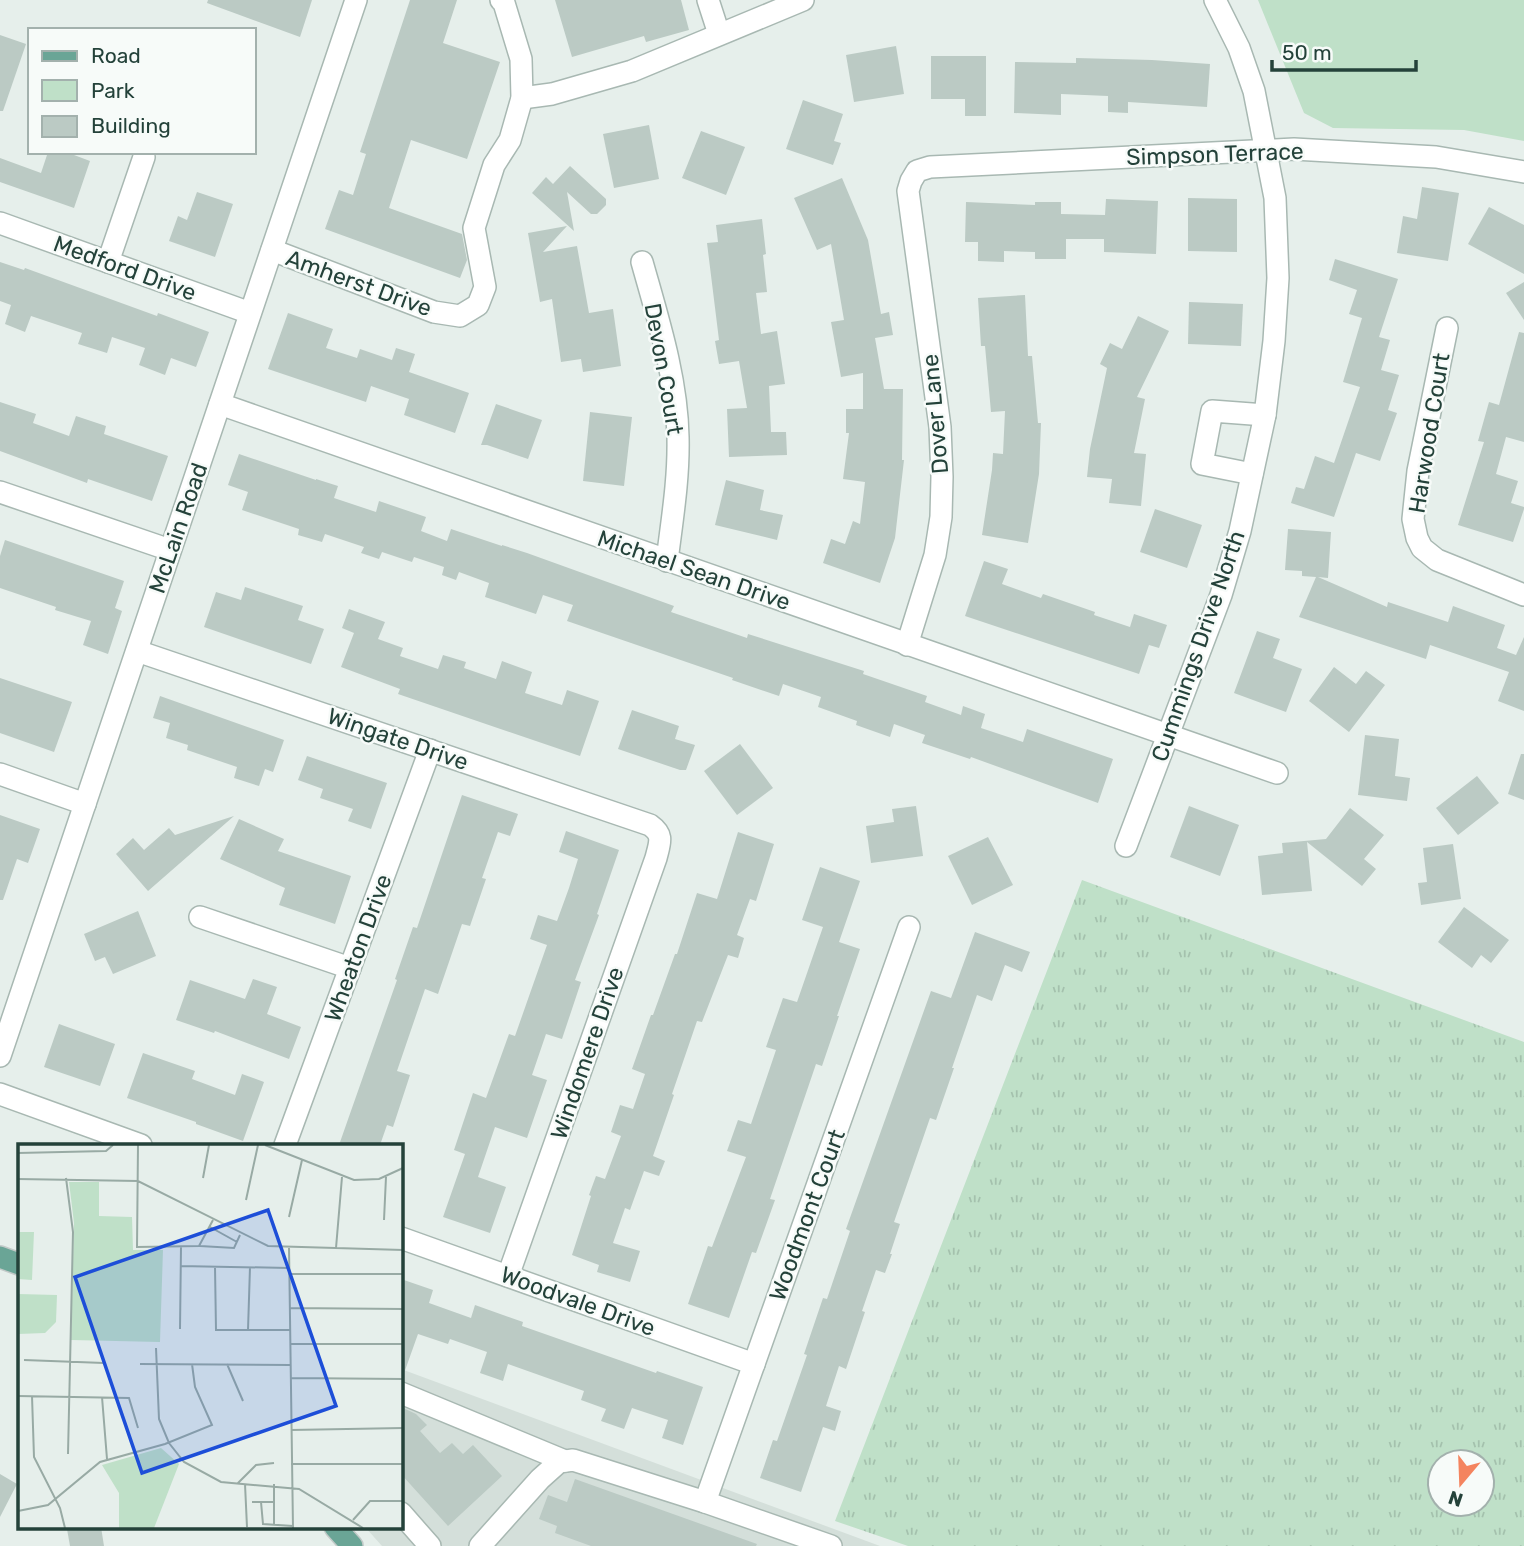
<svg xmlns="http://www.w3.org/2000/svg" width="1524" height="1546" viewBox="0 0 1524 1546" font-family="Rubik,sans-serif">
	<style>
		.built { fill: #d4dfda }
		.grass { fill: url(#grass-tufts); fill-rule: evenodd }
		.park { fill: #bfe0c8 }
		.building { fill: #bbcac4 }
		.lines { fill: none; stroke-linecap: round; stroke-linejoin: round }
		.minor-casing { stroke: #a8b8b2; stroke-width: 24 }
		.major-casing { stroke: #c2cac8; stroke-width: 24 }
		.minor { stroke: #fff; stroke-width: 21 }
		.major { stroke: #6aa596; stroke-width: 21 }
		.labels { text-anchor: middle; stroke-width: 5; stroke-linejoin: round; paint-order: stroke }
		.street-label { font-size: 23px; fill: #24423a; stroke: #f7fbf9 }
		.inset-road { fill: none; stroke: #98aaa4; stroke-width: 2 }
		.view { fill: #1d4ed8; fill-opacity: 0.15; stroke: #1d4ed8; stroke-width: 3.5 }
		.inset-edge { fill: none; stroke: #24423a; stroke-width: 3.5 }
	</style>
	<defs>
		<pattern id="grass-tufts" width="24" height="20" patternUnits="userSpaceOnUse" patternTransform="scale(1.75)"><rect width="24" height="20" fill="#bfe0c8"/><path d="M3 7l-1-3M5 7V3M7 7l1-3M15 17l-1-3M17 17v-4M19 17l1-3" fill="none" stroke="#a4c1ad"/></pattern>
	</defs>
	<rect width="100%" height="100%" fill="#e6efeb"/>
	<!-- built -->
	<polygon class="built" points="401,1369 880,1546 382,1546 365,1527 401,1527"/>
	<!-- grass -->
	<path class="grass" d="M1082 880 1524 1042V1546H908L835 1521ZM1440 1462H1482V1504H1440Z"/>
	<!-- park -->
	<polygon class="park" points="1258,0 1524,0 1524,141 1464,130 1333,128 1304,113"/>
	<!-- building -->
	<g class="building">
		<polygon points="208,0 312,0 300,37 207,3"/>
		<polygon points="410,0 457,0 443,43 500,62 467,159 411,140 389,208 462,234 467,260 460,278 325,229 339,190 353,195 366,154 360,152"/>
		<polygon points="555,0 681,0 689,30 646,42 644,36 572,57"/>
		<polygon points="0,35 26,44 3,111 0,111"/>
		<polygon points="896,46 904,94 854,102 846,55"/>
		<polygon points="931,56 986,56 986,116 965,116 965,99 931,99"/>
		<polygon points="1076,58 1152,60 1210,64 1207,107 1128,102 1128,113 1108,112 1108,96 1061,94 1061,115 1014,113 1015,62 1076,63"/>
		<polygon points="803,100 843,114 834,141 841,143 833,165 786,149"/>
		<polygon points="649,125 659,179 614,188 603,134"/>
		<polygon points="701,131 745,147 726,195 682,178"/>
		<polygon points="48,152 66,152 90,161 74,208 0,182 0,158 41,173"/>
		<polygon points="570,166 606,199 606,205 597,214 591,214 567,192 574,231 532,193 546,177 553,184"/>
		<polygon points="842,178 868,240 881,314 889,312 893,335 875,338 884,389 903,389 902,460 904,460 895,538 880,583 823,563 831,539 845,544 853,521 860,524 865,482 843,479 849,433 846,433 846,409 863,409 863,373 841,377 831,322 844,320 831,244 817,250 794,198"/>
		<polygon points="1422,187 1459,193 1448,261 1397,253 1403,216 1417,219"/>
		<polygon points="197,192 233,204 215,257 169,241 178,216 187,220"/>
		<polygon points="1188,198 1237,199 1237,252 1188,251"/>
		<polygon points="1106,199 1158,201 1156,254 1104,252 1104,239 1066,239 1066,259 1035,259 1035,252 1004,251 1004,262 978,261 978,242 965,242 966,202 1035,205 1035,202 1061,202 1061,214 1105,215"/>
		<polygon points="1489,207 1524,225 1524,274 1468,244"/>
		<polygon points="762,219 766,254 763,255 767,292 756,293 761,334 777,331 785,384 769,386 771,432 786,432 787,455 729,457 727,409 747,408 739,361 719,364 715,341 719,340 707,243 718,242 716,225"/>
		<polygon points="567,226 543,252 577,246 589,313 613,309 621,366 583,372 581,359 561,362 552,299 540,302 528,233"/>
		<polygon points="1335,259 1398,279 1379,337 1390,340 1381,370 1399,375 1388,410 1397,413 1380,461 1356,453 1334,517 1291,503 1296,487 1304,489 1315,456 1334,463 1360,387 1343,382 1362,318 1349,314 1357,290 1329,280"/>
		<polygon points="0,262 24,270 25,268 157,316 158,313 209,332 196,367 171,358 165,375 139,365 145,348 112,337 107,353 78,344 82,333 31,316 25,332 5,324 11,305 0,301"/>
		<polygon points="1524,282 1524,320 1506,293"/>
		<polygon points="1025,295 1028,356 1032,356 1038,423 1041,423 1039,474 1028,543 982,535 992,470 993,453 1003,454 1005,411 991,412 985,346 981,346 978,298"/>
		<polygon points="1189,302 1243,304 1241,346 1188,344"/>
		<polygon points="288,313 333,329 326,348 357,358 360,349 392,360 396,348 415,354 409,372 469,393 455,433 404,415 409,399 371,386 366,402 268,369"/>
		<polygon points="1138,316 1169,331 1137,397 1145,399 1134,453 1146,454 1141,506 1109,503 1112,479 1087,477 1090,449 1107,368 1100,364 1110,343 1122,349"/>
		<polygon points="1519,332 1524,333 1524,442 1506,437 1496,474 1518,481 1511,503 1524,507 1524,509 1513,542 1458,525 1484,442 1478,441 1489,402 1499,405"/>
		<polygon points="0,402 36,414 33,423 69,436 76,416 106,426 104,434 168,456 152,501 88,479 87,483 0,451"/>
		<polygon points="496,404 542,420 528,459 487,445 481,445"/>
		<polygon points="590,412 632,417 624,486 583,481"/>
		<polygon points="239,454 316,480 316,479 338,486 334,498 376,512 379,501 426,517 421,531 447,541 451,529 502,546 502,545 527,553 674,606 671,612 747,638 748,634 864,671 863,674 927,696 925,702 961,715 963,706 985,714 981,728 1023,742 1027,729 1113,759 1098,803 971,757 970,759 922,743 925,735 894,724 890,737 856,725 857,721 818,707 821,697 783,684 779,696 732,680 733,678 567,621 573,605 543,595 536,614 485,597 489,583 459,572 456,580 442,575 444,567 414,557 412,562 382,552 379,559 361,553 364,547 325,534 322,542 298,535 299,529 242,510 248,492 228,485"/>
		<polygon points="726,480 764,490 760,510 783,515 777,540 715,525"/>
		<polygon points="1155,509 1202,525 1187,568 1140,552"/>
		<polygon points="1288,529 1331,532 1328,578 1318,577 1387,607 1388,602 1448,622 1453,606 1505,625 1497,648 1516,655 1524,637 1524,711 1498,701 1509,672 1430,645 1426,659 1299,617 1316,577 1302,576 1302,571 1285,570"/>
		<polygon points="5,540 124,581 115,608 122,611 108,654 83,645 91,621 55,610 56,607 0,588 0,556"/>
		<polygon points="984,561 1008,569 1002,584 1041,598 1043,594 1095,612 1094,615 1130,627 1134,614 1167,625 1159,648 1149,645 1139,674 965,616"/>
		<polygon points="245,587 303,606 298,620 324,629 311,664 204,627 216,592 241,600"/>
		<polygon points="349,609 385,622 378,639 403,648 400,656 438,669 443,655 466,662 464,668 496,679 502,661 532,672 525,693 562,705 567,690 599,701 580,756 398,694 400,689 341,667 354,633 342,628"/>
		<polygon points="1257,631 1280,639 1273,658 1302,669 1286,712 1234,693"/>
		<polygon points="1334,667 1356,684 1366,671 1385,685 1349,732 1309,701"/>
		<polygon points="0,678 72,702 54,752 0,733"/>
		<polygon points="160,696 284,740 273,772 265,769 259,786 234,778 237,767 187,750 188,745 166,738 170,723 153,718"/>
		<polygon points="632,710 679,726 675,739 695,745 686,770 680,770 618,749"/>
		<polygon points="1365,735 1399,739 1395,776 1410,778 1407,801 1358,795"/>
		<polygon points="740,744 773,788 737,815 704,771"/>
		<polygon points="1521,754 1524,754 1524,800 1508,794"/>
		<polygon points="307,756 387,783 371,829 348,821 353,809 320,798 323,789 298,780"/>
		<polygon points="1477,776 1499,803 1458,835 1436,808"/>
		<polygon points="462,795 518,814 510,836 498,832 482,878 486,879 470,926 462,924 438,994 425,989 397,1071 410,1075 393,1127 387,1125 380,1145 339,1145 397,980 395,979 413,927 417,928"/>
		<polygon points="916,806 923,856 871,863 866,826 894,822 892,809"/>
		<polygon points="1189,806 1239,825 1220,876 1170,857"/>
		<polygon points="1350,808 1384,835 1364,859 1376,869 1362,886 1307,842 1312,891 1262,895 1258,856 1283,853 1282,843 1326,839"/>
		<polygon points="0,815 40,829 28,863 17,859 3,900 0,900"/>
		<polygon points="234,816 148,891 116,854 133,838 144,850 169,828 175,835"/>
		<polygon points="239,819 284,839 278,851 351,876 335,924 279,905 285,888 220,859"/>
		<polygon points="566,831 619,850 597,914 599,915 575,980 581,982 562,1039 546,1034 532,1075 547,1080 527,1138 495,1127 478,1177 506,1187 490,1233 443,1217 465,1154 454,1150 473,1093 486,1098 509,1034 515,1036 547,945 530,939 538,915 557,921 569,888 578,859 559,852"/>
		<polygon points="738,832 774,844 756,901 750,899 737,935 744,938 738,958 728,955 702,1022 697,1021 672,1094 674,1095 653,1156 665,1161 659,1176 644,1171 630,1210 625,1208 613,1243 640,1251 630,1282 597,1272 599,1265 572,1255 591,1196 589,1195 596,1176 605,1179 621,1136 611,1132 620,1105 633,1109 645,1074 632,1069 651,1015 653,1015 675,954 677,954 697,893 717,899"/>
		<polygon points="988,837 1013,885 972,905 948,856"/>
		<polygon points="1453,844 1461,899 1421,905 1418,883 1427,882 1423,848"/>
		<polygon points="820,867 860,881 839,942 860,949 837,1016 839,1016 822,1066 816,1064 770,1199 775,1200 756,1253 752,1252 729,1318 688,1304 708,1246 712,1247 746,1157 727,1151 738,1120 751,1124 776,1050 766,1047 783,998 797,1002 823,927 802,920"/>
		<polygon points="1464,907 1509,940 1491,963 1481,955 1472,968 1438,942"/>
		<polygon points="138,911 156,956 113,974 105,957 95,961 84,934"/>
		<polygon points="975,932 1030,952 1022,972 1005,965 992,1001 977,995 952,1068 954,1068 936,1120 930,1118 894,1222 900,1224 890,1254 892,1254 885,1273 876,1270 862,1311 865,1312 846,1369 839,1366 826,1406 841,1411 835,1431 823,1427 801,1492 760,1478 773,1440 777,1441 807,1355 804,1354 823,1298 827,1299 850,1231 846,1229 931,991 951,998"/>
		<polygon points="253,979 277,987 267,1014 301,1027 289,1059 215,1031 214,1033 176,1020 190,980 245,999"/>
		<polygon points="59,1024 115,1044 100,1086 44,1067"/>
		<polygon points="143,1053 195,1071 192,1079 235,1095 242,1074 264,1082 243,1141 196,1124 196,1122 127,1098"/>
		<polygon points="401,1279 433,1290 429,1303 471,1318 475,1305 523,1322 522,1326 656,1373 657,1371 703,1387 683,1445 662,1438 668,1420 632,1408 624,1429 601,1421 606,1409 581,1400 584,1391 508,1364 503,1381 480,1373 487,1352 450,1339 448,1344 418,1334 403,1376 401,1376"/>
		<polygon points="401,1407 416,1414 427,1425 420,1431 440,1453 452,1443 463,1454 473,1445 502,1476 448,1526 401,1474"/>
		<polygon points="0,1474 17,1484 0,1517"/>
		<polygon points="575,1479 757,1544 756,1546 591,1546 555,1533 557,1526 539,1519 548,1495 567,1502"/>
		<polygon points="83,1527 101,1527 104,1546 70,1546 67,1529"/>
	</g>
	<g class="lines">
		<defs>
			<g id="minor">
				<polyline points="708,0 719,34"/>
				<polyline points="522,98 552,94 632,71 803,0"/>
				<polyline points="0,223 250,313"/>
				<polyline points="272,250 434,312 460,316 478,305 485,287 474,228 494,165 510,140 522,98 521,59 504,3 501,0"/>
				<polyline points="108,262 144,157"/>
				<path d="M642 262C658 319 677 378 678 437 679 479 672 520 667 561"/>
				<polyline points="1447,328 1418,471 1413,519 1417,538 1422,548 1437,560 1524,595"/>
				<polyline points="220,404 1277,773"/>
				<polyline points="1252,474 1202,464 1212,411 1265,415"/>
				<polyline points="0,492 170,550"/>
				<polyline points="907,645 935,555 941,517 942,477 940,427 908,191 911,181 917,171 930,167 1294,149 1436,157 1524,172"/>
				<path d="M137 651 650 825C664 835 660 842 656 858L508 1276"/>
				<polyline points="0,774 85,804"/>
				<polyline points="1126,846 1221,595 1240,531 1265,415 1274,341 1278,278 1275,198 1254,91 1239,48 1215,0"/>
				<polyline points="200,917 350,968"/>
				<polyline points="0,1056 356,0"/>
				<polyline points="0,1094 141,1145"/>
				<polyline points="285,1145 430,750"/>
				<polyline points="401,1238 754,1364"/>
				<polyline points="401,1393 565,1461"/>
				<polyline points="705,1502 909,927"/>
				<polyline points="401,1513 430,1546"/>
				<polyline points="480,1546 540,1479 559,1462 573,1460 705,1502 831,1546"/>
			</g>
			<g id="major">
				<polyline points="0,1257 19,1264"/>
				<polyline points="335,1527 352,1546"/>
			</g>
		</defs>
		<!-- minor casing -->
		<use href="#minor" class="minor-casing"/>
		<!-- major casing -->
		<use href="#major" class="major-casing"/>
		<!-- minor -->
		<use href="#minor" class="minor"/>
		<!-- major -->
		<use href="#major" class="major"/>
	</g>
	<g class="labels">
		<!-- street labels -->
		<g class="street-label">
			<text transform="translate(1215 154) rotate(-2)" y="8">Simpson Terrace</text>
			<text transform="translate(125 268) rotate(20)" y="8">Medford Drive</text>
			<text transform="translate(359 283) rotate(20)" y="8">Amherst Drive</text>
			<text transform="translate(664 369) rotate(80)" y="8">Devon Court</text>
			<text transform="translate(935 414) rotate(-95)" y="8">Dover Lane</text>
			<text transform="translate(1429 433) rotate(-81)" y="8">Harwood Court</text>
			<text transform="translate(178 528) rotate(-71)" y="8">McLain Road</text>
			<text transform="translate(694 570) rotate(19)" y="8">Michael Sean Drive</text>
			<text transform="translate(1198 646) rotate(-71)" y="8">Cummings Drive North</text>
			<text transform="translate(398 739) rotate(19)" y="8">Wingate Drive</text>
			<text transform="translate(358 948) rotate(-70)" y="8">Wheaton Drive</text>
			<text transform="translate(587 1053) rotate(-71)" y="8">Windomere Drive</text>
			<text transform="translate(807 1215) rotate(-70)" y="8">Woodmont Court</text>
			<text transform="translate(578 1301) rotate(20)" y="8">Woodvale Drive</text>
		</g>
	</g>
	<!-- overview -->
	<g transform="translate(18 1144)">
		<rect width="385" height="385" fill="#e6efeb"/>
		<path d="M51 38H81V72L114 73 115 106H145L142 198 53 196 56 79Z" fill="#bfe0c8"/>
		<path d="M0 88H16L14 136 0 135ZM0 150 39 151 38 178 27 189 0 190ZM143 304 161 320 136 384H101V349L84 321Z" fill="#bfe0c8"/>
		<path class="inset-road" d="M120 1 119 103 181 102 195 76M247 1 336 36 361 35 385 24M0 9 88 7 95 1M48 34 55 88 50 310M185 34 191 1M0 35 120 37 250 102 385 106M228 56 240 1M271 73 284 16M366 76 368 33M192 83 219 98M182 102 216 104 222 91M271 103 275 384M318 104 324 33M162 122 271 124M197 123 198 186H272M272 130H385M272 164 385 165M162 185 163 103M230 186 232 123M272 200H385M138 204 141 275 151 299 166 318 203 338 281 345 345 384M6 216 86 219M122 220 272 221M209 220 225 257M272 234 385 235M0 252 111 254 120 284M14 252 16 313 42 364 47 384M84 253 89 315M273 286 385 284M273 320H385M219 340 238 321 256 319M227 340 229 383M256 340V380M234 358H257M243 358 245 380 275 382M0 367 30 361 82 318 147 300 194 281 177 243 174 220M335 376 352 357H385"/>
		<path class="view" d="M250 66 318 262 124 329 57 133Z"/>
		<rect width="385" height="385" class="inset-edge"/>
	</g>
	<!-- legend -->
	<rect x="28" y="28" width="228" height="126" fill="#f7fbf9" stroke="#a3b1ad" stroke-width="2"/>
	<rect x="42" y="51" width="35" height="10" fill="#6aa596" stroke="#a3b1ad" stroke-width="2"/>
	<text x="91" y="63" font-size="21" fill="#24423a">Road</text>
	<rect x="42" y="80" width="35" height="21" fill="#bfe0c8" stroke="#a3b1ad" stroke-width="2"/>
	<text x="91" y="98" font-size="21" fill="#24423a">Park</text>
	<rect x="42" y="116" width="35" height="21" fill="#bbcac4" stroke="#a3b1ad" stroke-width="2"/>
	<text x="91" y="133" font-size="21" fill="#24423a">Building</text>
	<!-- north arrow -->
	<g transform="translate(1461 1483) rotate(199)"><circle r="33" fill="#f7fbf9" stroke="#a3b1ad" stroke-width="2"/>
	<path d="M0-5L12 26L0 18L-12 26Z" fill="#f4845f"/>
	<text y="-10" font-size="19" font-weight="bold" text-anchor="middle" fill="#24423a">N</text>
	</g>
	<!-- scale -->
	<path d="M1272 60v10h144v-10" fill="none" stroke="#24423a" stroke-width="3.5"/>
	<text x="1282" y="60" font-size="21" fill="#24423a" stroke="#f7fbf9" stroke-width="5" paint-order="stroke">50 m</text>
</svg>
